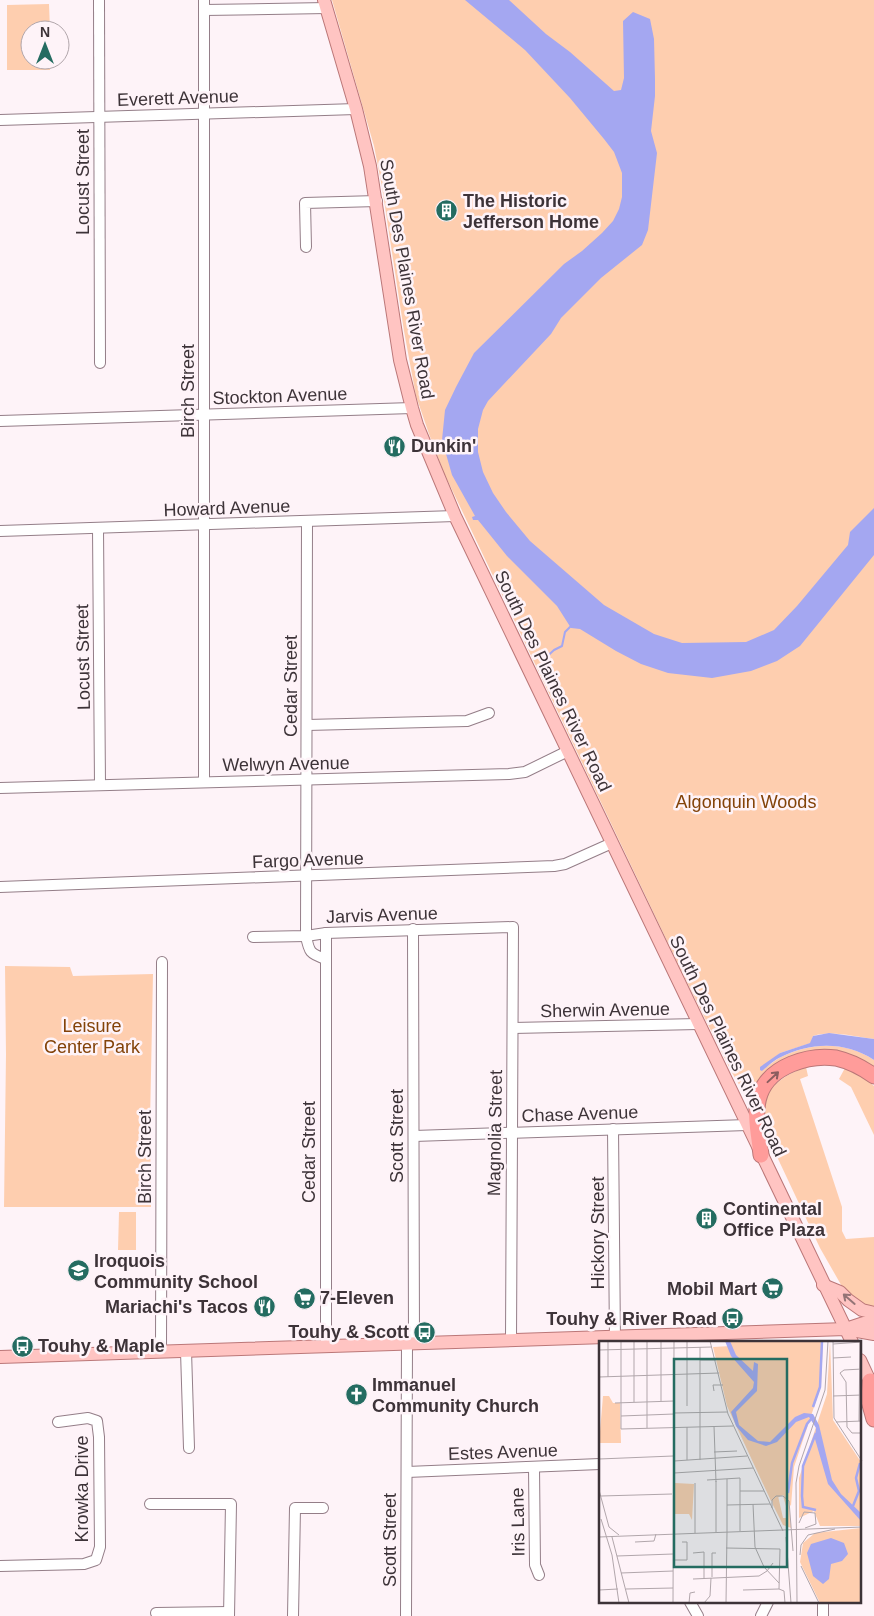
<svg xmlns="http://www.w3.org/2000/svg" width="874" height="1616" viewBox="0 0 874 1616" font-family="Arial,sans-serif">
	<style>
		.green { fill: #feceaf }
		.water { fill: #a4a7f1 }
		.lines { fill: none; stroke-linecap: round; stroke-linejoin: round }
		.stream { stroke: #a4a7f1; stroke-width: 2 }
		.minor-casing { stroke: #947e88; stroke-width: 12 }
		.major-casing { stroke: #bb7778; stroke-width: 14 }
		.highway-casing { stroke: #bb7778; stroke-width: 17 }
		.minor { stroke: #fff; stroke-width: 10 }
		.major { stroke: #ffc4c2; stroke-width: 12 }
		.highway { stroke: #ff9c9a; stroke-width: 15 }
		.oneway { stroke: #8b5d5f }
		.oneway2 { stroke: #947476 }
		.labels { text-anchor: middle; stroke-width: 5; stroke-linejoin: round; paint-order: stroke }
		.street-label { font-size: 18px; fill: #3d3338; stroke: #fef3f8 }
		.poi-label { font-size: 18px; font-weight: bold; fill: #3d3338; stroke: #fef3f8; text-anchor: start }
		.park-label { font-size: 18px; fill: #834309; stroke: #fef3f8 }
		.inset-river { fill: none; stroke: #a4a7f1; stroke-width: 2.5 }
		.inset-road { fill: none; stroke: #b1a6ab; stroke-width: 1 }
		.view { fill: #246c61; fill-opacity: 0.15; stroke: #246c61; stroke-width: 2.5 }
		.inset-edge { fill: none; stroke: #3d3338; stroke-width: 2.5 }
	</style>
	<rect width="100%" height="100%" fill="#fef3f8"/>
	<!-- green -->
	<g class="green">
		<path d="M332 0H874V1039C854 1037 833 1030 813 1036L811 1043 780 1053 762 1070C768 1066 775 1060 781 1057 811 1042 846 1041 874 1060V1070L802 1054 751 1105 731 1071 678 964 444 473 429 434 416 396 404 331 382 187 374 146Z"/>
		<polygon points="49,4 50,30 30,30 30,60 50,60 50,70 7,70 7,5"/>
		<polygon points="5,966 70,967 73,976 153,974 150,1123 151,1207 4,1207 6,1054"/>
		<path d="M806 1067 808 1076 800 1079 842 1207V1231L846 1239 874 1237V1309L869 1308 844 1290 820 1248 763 1127C763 1120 760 1109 762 1104 769 1085 788 1073 806 1067Z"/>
		<polygon points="845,1068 864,1077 874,1086 874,1135 851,1087 839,1079"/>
		<polygon points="119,1212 136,1212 136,1250 118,1250"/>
	</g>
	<!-- water -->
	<g class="water">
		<polygon points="465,0 509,0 546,34 570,52 614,91 621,90 624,78 623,21 633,12 650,19 654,39 655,79 655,96 651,131 657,153 648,230 642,245 601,278 561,318 551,334 488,401 483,410 478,429 478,452 483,472 493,493 506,512 530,541 604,605 654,634 682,643 746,642 774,630 797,606 848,545 850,532 874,508 874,555 800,646 777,661 751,671 712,678 668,673 641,664 616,651 580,629 571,628 557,606 507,556 478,520 473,520 472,517 475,516 452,475 442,440 445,410 456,387 474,353 564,264 582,251 602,233 613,221 619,209 622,197 622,173 614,152 604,139 570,98 525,50"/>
		<path d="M829 1033 874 1039V1060C846 1041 810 1042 781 1057 774 1060 768 1066 762 1071L760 1070V1067L780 1053 810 1043 813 1036Z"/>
	</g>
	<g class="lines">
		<!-- stream -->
		<polyline class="stream" points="542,661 554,650 562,646 565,632 571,626"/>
		<defs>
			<g id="minor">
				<polyline points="99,0 100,363"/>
				<polyline points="204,10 327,8"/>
				<polyline points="0,120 356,109"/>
				<polyline points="306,247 305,203 377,201"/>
				<polyline points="0,421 412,408"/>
				<path d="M307 521 306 936C309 952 310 954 326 959"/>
				<polyline points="98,528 100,785"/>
				<polyline points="0,531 455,516"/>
				<polyline points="307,725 467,721 489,713"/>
				<polyline points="204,782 204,0"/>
				<polyline points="0,788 509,774 525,772 568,751"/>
				<polyline points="0,887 554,866 565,864 612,843"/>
				<polyline points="413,929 414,1343"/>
				<polyline points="326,933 326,1346"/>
				<polyline points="253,937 306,936 326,933 513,927 511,1340"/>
				<polyline points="513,1028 698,1024"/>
				<polyline points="613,1129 615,1342"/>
				<polyline points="414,1136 747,1125"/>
				<polyline points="186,1351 189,1448"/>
				<polyline points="161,1352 162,962"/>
				<polyline points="534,1467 535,1565 539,1575"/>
				<polyline points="407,1472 600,1464"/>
				<polyline points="150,1504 231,1504 229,1616"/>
				<polyline points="0,1566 84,1564 96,1560 100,1547 99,1437 97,1421 88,1418 58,1422"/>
				<polyline points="690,1602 698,1616"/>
				<polyline points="823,1602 823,1616"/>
				<polyline points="156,1613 229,1612"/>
				<polyline points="293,1616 295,1508 323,1508"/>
				<polyline points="406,1616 407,1343"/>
				<polyline points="761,1616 768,1602"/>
			</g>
			<g id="major">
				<polyline points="324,0 356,109 370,166 400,360 412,408 417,425 455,516 852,1342"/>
				<polyline points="823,1285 840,1292 848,1300 862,1310 874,1313"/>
				<polyline points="846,1329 864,1323 874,1322"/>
				<polyline points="0,1357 756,1332 846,1329 874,1334"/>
				<polyline points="860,1360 874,1390"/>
			</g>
			<g id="highway">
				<path d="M761 1155C759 1135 753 1113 760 1094 770 1066 809 1054 836 1058 849 1061 863 1068 874 1076"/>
				<polyline points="870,1381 869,1401 874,1419"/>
			</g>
		</defs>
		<!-- minor casing -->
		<use href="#minor" class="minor-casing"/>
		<!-- major casing -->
		<use href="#major" class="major-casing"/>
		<!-- highway casing -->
		<use href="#highway" class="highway-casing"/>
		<!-- minor -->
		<use href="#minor" class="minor"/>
		<!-- major -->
		<use href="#major" class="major"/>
		<!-- highway -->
		<use href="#highway" class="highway"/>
	</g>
	<!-- one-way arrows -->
	<defs><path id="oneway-shaft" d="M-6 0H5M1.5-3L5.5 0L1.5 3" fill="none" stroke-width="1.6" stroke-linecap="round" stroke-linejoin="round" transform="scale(1.25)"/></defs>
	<use class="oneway" href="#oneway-shaft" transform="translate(773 1077) rotate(-43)"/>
	<use class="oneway2" href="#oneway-shaft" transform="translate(849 1299) rotate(-139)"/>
	<!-- icons -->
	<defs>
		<symbol id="building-disc" viewBox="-11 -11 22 22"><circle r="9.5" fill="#246c61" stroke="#fef3f8"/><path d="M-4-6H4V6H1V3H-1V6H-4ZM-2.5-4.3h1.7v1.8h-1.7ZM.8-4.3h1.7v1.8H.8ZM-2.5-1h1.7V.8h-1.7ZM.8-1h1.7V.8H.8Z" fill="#fff"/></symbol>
		<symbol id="restaurant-disc" viewBox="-11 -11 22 22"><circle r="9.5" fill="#246c61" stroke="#fef3f8"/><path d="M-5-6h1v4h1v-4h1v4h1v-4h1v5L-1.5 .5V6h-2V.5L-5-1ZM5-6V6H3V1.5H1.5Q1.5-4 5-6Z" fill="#fff"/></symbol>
		<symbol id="school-disc" viewBox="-11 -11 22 22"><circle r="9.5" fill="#246c61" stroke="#fef3f8"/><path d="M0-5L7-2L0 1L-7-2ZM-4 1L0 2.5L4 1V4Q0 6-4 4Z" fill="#fff"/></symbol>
		<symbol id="supermarket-disc" viewBox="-11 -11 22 22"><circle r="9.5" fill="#246c61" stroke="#fef3f8"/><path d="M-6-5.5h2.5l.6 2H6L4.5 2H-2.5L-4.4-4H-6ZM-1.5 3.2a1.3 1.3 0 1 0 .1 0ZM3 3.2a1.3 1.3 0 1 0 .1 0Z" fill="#fff"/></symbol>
		<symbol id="bus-disc" viewBox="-11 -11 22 22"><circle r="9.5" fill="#246c61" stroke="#fef3f8"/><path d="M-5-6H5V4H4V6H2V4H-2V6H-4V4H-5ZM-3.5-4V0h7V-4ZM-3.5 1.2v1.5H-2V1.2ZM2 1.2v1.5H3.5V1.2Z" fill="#fff"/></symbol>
		<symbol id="church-disc" viewBox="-11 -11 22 22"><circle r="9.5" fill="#246c61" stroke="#fef3f8"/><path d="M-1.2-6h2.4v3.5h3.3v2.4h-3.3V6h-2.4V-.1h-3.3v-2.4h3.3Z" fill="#fff"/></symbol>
	</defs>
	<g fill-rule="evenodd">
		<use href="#building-disc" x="434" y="198" width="25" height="25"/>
		<use href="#restaurant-disc" x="382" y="434" width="25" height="25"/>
		<use href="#building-disc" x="694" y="1206" width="25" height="25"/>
		<use href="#school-disc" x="66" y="1258" width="25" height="25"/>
		<use href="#supermarket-disc" x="760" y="1276" width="25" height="25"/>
		<use href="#supermarket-disc" x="292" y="1286" width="25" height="25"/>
		<use href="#restaurant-disc" x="252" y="1294" width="25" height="25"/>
		<use href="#bus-disc" x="720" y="1306" width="25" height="25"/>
		<use href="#bus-disc" x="412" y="1320" width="25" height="25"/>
		<use href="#bus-disc" x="10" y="1334" width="25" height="25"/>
		<use href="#church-disc" x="344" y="1382" width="25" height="25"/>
	</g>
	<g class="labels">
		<!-- street labels -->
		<g class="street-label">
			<text transform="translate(178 98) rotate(-2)" y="6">Everett Avenue</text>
			<text transform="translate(83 182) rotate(-90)" y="6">Locust Street</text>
			<text transform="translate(407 279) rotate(80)" y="6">South Des Plaines River Road</text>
			<text transform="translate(188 391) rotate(-90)" y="6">Birch Street</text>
			<text transform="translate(280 396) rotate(-2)" y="6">Stockton Avenue</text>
			<text transform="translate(227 508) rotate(-2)" y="6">Howard Avenue</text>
			<text transform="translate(83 657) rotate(-91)" y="6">Locust Street</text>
			<text transform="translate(553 681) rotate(64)" y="6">South Des Plaines River Road</text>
			<text transform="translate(291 686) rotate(-90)" y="6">Cedar Street</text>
			<text transform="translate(286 764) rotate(-1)" y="6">Welwyn Avenue</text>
			<text transform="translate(308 860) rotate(-2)" y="6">Fargo Avenue</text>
			<text transform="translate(382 915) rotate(-2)" y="6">Jarvis Avenue</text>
			<text transform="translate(605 1010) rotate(-1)" y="6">Sherwin Avenue</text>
			<text transform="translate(728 1046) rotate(64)" y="6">South Des Plaines River Road</text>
			<text transform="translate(580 1114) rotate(-2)" y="6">Chase Avenue</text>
			<text transform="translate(495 1133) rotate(-89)" y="6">Magnolia Street</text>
			<text transform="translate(397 1136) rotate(-90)" y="6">Scott Street</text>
			<text transform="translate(309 1152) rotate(-90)" y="6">Cedar Street</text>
			<text transform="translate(145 1157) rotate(-90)" y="6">Birch Street</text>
			<text transform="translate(598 1233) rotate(-90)" y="6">Hickory Street</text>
			<text transform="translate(503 1452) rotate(-2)" y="6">Estes Avenue</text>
			<text transform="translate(82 1489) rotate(-90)" y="6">Krowka Drive</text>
			<text transform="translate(518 1522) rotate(-91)" y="6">Iris Lane</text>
			<text transform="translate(390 1540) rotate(-90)" y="6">Scott Street</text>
		</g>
		<!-- poi labels -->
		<g class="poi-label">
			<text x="463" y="207">The Historic<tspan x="463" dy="21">Jefferson Home</tspan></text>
			<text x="411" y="452">Dunkin'</text>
			<text x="723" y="1215">Continental<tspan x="723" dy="21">Office Plaza</tspan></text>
			<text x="94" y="1267">Iroquois<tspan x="94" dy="21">Community School</tspan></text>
			<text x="757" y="1295" text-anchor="end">Mobil Mart</text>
			<text x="320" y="1304">7-Eleven</text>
			<text x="248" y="1313" text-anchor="end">Mariachi's Tacos</text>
			<text x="717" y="1325" text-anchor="end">Touhy &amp; River Road</text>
			<text x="409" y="1338" text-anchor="end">Touhy &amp; Scott</text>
			<text x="38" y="1352">Touhy &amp; Maple</text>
			<text x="372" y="1391">Immanuel<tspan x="372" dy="21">Community Church</tspan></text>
		</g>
		<!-- park labels -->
		<g class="park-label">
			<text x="746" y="808">Algonquin Woods</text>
			<text x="92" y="1032">Leisure<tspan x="92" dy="21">Center Park</tspan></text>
		</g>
	</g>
	<!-- overview -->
	<g transform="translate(599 1341)">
		<rect width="262" height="262" fill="#fef3f8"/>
		<path d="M131 0H224L222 45 195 126 192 165 184 154 172 160 128 65 114 6 132 5ZM231 0 234 79 262 121V185H221L215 170 200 177V137L228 53ZM4 55H10L14 62H21L22 102H0ZM76 142 95 143 93 179 90 173H76ZM179 155 184 177H187L189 172 184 155 190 160 192 187 184 184 174 164 173 159ZM262 187V262H221L201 221 204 202 216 192Z" fill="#feceaf"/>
		<path d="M126 0H131L137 14 154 30 155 21 159 23 158 50 137 71 140 84 159 100 171 101 196 76 205 72 214 73 220 84 233 139 242 153 262 172V180L229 143 216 98 217 87 210 76 197 81 178 101 167 105 149 99 137 85 132 71 154 47 155 41 132 15ZM232 197 245 202 249 213 243 220 232 223 230 238 224 243 214 235 208 212 212 203Z" fill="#a4a7f1"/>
		<path class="inset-river" d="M214 66 221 46 223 0M189 152 193 122 208 83 213 77M254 165 260 150 257 137 261 122M217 169 204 166 203 155 204 125 217 92"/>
		<path class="inset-road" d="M22 0V88L134 85M35 0V61M88 0V65M111 0 129 73 184 190M234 0 235 77 263 120M234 3 263 1M101 6V119M0 9 113 6M234 17 252 16M101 19H117M263 28 245 29 241 32 247 41 248 86 253 92H263M0 36 120 32M9 36V0M115 50 114 44H124M234 55 263 54M62 60V0M16 62 75 60M75 72 128 71M22 75 75 73M260 80 261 0M237 81 263 80M115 85 117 141M88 86V119M48 87V0M115 111 138 110M0 118 74 115M75 120 148 115M75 132 154 127M128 138V191M108 139 141 137V190M0 149 10 186 20 194M141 150H165M2 155 73 153M154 163 156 206 165 226 180 242M128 164 171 163M173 167V159L177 155H184L190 160 194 210M2 178 13 214 20 262M200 182 205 171 216 172 217 183 206 187M117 191V140M96 192V142M0 196 263 186M13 196 30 262M187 196 192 262M36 201 55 200 57 193M127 207 181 208 180 248 185 250 186 262M94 212 105 211V238M201 214 202 204 209 194 236 188M18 215 74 213M74 219H88V201H83M202 225 220 262M22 232 74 230M113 236V212H117M94 238 160 235 168 230 174 222M27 248 74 247M0 249 19 248M144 249 180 248M74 262 75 0M90 262 91 252 96 251M105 262 111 255 112 237M127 262 128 191M198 262 197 142 200 125 226 49 229 0"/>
		<path class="view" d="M75 18H188V226H75Z"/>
		<rect width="262" height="262" class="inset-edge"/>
	</g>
	<!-- north arrow -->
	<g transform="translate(45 45)"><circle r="24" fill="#fef3f8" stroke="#b1a6ab"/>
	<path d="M0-4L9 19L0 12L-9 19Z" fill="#246c61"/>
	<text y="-8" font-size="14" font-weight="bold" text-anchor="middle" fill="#3d3338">N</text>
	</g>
</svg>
